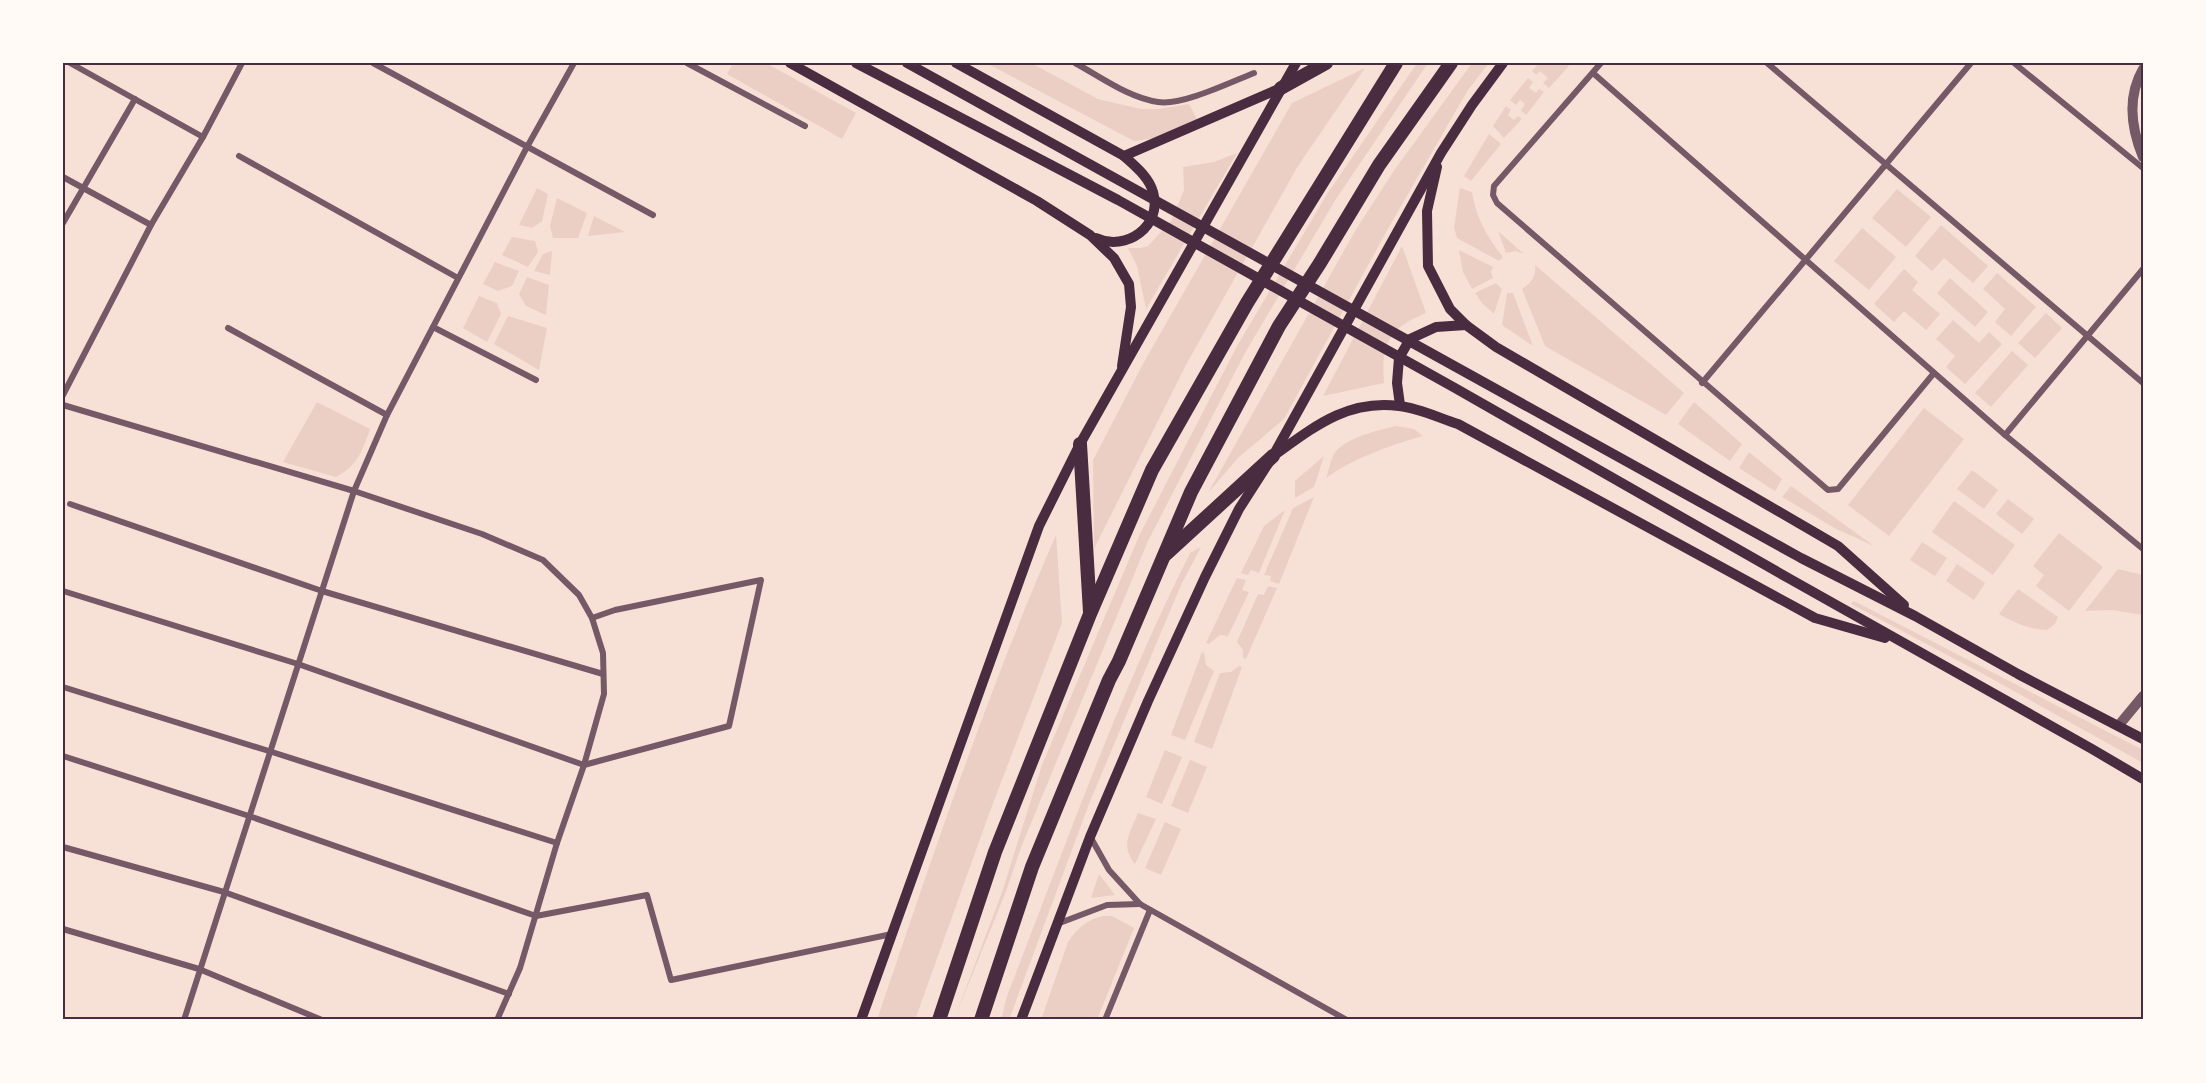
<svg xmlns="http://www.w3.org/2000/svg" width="2206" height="1083" viewBox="0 0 2206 1083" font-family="'Noto Serif',serif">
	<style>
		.green { fill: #ebcfc5 }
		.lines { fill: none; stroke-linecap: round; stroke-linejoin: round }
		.minor { stroke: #755966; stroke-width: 6 }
		.tertiary { stroke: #755966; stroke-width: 10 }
		.secondary { stroke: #4a2c40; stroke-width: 10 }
		.trunk { stroke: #4a2c40; stroke-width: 14 }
		.neatline { fill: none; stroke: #4a2c40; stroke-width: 2 }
	</style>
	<rect width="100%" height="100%" fill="#f7e1d7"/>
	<!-- green -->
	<g class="green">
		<polygon points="733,63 766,63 856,113 842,139 727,74"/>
		<polygon points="986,63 1031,63 1098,99 1141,109 1159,109 1189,104 1197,119 1157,138 1134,141"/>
		<polygon points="1417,63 1428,63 1336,199 1245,353 1148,541 1022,845 1005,894 954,1020 1002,892 1042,765 1139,536 1236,348 1327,194"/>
		<polygon points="1472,63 1489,63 1468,90 1389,227 1284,419 1239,457 1208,493 1355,231 1393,172"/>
		<polygon points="1539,63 1556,63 1559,65 1565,63 1569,66 1549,88 1543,83 1548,78 1540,71 1536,75 1532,71"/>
		<polygon points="1365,68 1298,166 1187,363 1094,549 1093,460 1144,362 1292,103"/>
		<polygon points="1528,78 1533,82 1529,88 1536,93 1539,89 1544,92 1526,115 1521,110 1525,104 1520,100 1516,105 1510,100"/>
		<polygon points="1506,106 1511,110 1508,115 1514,120 1518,116 1522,119 1504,138 1493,126"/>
		<polygon points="1489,134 1501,144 1471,181 1464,176"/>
		<polygon points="1237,153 1146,309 1137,266 1128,248 1141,248 1148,246 1171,221 1184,190 1183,167 1214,162"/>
		<polygon points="537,188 548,194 542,221 532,228 519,225"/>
		<path d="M1460 188 1472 192C1476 218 1487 237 1503 257L1499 261 1457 238 1454 227Z"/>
		<polygon points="1897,189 1931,217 1906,247 1872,218"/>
		<polygon points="557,198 587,213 578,238 553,238 550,226"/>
		<polygon points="594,216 625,232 588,236"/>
		<polygon points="1941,225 1988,266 1973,283 1944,258 1932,271 1915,256"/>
		<polygon points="1862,228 1896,257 1869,290 1834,261"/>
		<polygon points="1498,231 1524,254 1516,251 1506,253"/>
		<polygon points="512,237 535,241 538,252 528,267 502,255"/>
		<path d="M1402 246 1426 313C1389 328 1381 344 1384 383L1323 396Z"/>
		<polygon points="1459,250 1493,267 1491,272 1493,278 1472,289 1463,272"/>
		<polygon points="552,251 550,275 534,271 543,254"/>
		<polygon points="495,262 519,271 512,286 498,291 483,284"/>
		<path d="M1535 265 1684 393 1666 415 1545 346 1522 289C1531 283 1536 277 1535 265Z"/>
		<polygon points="1904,269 1918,282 1912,290 1940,314 1926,330 1904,311 1894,322 1874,304"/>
		<polygon points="1997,273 2036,307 2011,336 1995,322 2005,309 1983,289"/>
		<polygon points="527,277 549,285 546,315 526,306 519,294"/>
		<polygon points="1950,278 1988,312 1975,327 1937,293"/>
		<polygon points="1496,283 1502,289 1494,314 1482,303 1475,293"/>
		<polygon points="1507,293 1513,293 1533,346 1502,325"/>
		<polygon points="479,296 497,303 501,314 487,342 463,328"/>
		<polygon points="2046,313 2062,328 2035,358 2018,343"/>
		<polygon points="508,316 547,328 539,370 494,344"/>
		<polygon points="1953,320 1979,343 1989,332 2002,344 1965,384 1946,367 1955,356 1936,339"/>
		<polygon points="2012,351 2028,365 1991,407 1975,393"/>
		<path d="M317 402 370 429C362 452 358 465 336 477L283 462Z"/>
		<polygon points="1694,402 1742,444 1730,461 1678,424"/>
		<polygon points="1924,408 1964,439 1889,536 1848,505"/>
		<path d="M1396 426 1414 429 1423 436C1388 446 1356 457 1326 478 1329 471 1330 461 1334 454 1344 438 1378 430 1396 426Z"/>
		<polygon points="1749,452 1782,479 1775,491 1739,468"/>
		<polygon points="1324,456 1314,487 1295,498 1295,481"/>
		<polygon points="1972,470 1998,490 1984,509 1957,489"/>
		<polygon points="1791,486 1874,546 1836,529 1782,497"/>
		<polygon points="1314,497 1279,584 1270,581 1271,576 1264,575 1293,508"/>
		<polygon points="2008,499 2034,519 2022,534 1996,514"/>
		<polygon points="1954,501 2015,545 1993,575 1932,532"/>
		<polygon points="1285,510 1259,573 1251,570 1248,575 1241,573 1264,526"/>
		<polygon points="2059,533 2103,567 2069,611 2036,586 2044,575 2033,566"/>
		<path d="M1056 535 1062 623 989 814 915 1020H877C932 857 987 693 1056 535Z"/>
		<polygon points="1922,542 1947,558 1935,576 1910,560"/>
		<path d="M1201 547 1181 585 1089 804 1009 1020H1001L1007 996C1065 847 1118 696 1190 553Z"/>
		<polygon points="1957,564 1985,583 1974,600 1946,581"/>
		<polygon points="2118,569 2143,575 2143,615 2112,610 2085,611"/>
		<polygon points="1237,578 1246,580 1242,590 1249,592 1228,636 1220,635 1209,644 1206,643"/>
		<polygon points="1268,586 1277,588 1246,659 1243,658 1243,650 1237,642 1258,594 1264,595"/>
		<path d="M2018 589 2058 617 2055 624 2047 630C2028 629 2015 623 1999 614Z"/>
		<polygon points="1854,601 2143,750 2143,763 1985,675 1851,604"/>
		<polygon points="1202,652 1204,653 1206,665 1214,671 1185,740 1171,735"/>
		<polygon points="1239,666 1242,667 1212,749 1194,742 1220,673 1231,672"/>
		<polygon points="1165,750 1182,757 1162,804 1146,797"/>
		<polygon points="1190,760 1207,767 1188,813 1171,806"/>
		<path d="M1138 813 1156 819 1135 864C1120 846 1130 833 1138 813Z"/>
		<polygon points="1165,822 1181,829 1161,875 1145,868"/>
		<polygon points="1099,874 1115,895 1091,898"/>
		<path d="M1104 916H1112L1134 928 1097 1020H1041L1068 942C1077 928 1088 919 1104 916Z"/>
	</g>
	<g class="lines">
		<!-- minor -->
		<g class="minor">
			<polyline points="70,63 203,137"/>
			<polyline points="373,63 653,215"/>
			<polyline points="687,63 805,126"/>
			<path d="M1075 63C1101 77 1129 98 1158 102 1182 106 1231 82 1254 73"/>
			<polyline points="1601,63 1494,186 1493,195 1497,203 1828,490 1838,489 1934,373"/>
			<polyline points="1767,63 2143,383"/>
			<polyline points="2014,63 2143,168"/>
			<polyline points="1593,73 2005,435"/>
			<polyline points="239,156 458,278"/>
			<polyline points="63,177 151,225"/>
			<polyline points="63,223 135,99"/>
			<polyline points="2143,269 2005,435 2143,549"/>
			<polyline points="433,327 536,380"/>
			<polyline points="228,328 387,415"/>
			<polyline points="1702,383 1971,63"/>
			<polyline points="63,395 151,225 203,137 242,63"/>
			<polyline points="63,405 354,491 482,534 543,560 579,595 592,618 603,653 604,694 584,765 557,843 520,968 497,1020"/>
			<polyline points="70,504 322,591 603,674"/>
			<polyline points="63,591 298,664 584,765 729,726 761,580 615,610 592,618"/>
			<polyline points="63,687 272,752 557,843"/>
			<polyline points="63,756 249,816 536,916 647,895 671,980 892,934"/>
			<polyline points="1091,838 1109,870 1140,904 1347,1020"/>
			<polyline points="63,847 224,892 509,994"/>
			<polyline points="1057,924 1107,905 1140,904"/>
			<polyline points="63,929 199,969 322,1020"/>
			<polyline points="184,1020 354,491 387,415 527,147 574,63"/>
			<polyline points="1105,1020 1150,910"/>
		</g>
		<!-- tertiary -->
		<g class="tertiary">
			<path d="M2143 69C2127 97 2131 128 2143 157"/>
			<polyline points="2119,725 2143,696"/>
		</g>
		<!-- secondary -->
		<g class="secondary">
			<polyline points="790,63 1037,201 1090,235 1114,258 1129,284 1131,307 1122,366"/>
			<polyline points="856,63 1118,200 1455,388 1790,579 2092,749 2143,779"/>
			<polyline points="907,63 1801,558 1915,616 2018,674 2143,739"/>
			<polyline points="956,63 1124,156 1281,88"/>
			<polyline points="1437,167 1427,211 1428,266 1450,309 1466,325 1496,347 1838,546 1904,605"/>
			<path d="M1096 238C1126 252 1163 226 1153 192 1149 177 1135 166 1124 156"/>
			<polyline points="1400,405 1397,383 1399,358 1410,339 1436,327 1466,325"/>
			<path d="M1276 454C1315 426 1349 399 1399 406 1419 408 1439 418 1458 424L1815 618 1885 638"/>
			<polyline points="861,1020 1039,526 1080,444 1296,63"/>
			<polyline points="1021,1020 1090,837 1148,701 1205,577 1239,509 1273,456 1441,153 1472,105 1503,63"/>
		</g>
		<!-- trunk -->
		<g class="trunk">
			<polyline points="1281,88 1326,63"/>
			<polyline points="1080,444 1090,612"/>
			<polyline points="1166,554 1273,456"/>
			<polyline points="939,1020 995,852 1090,614 1152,470 1247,303 1396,63"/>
			<polyline points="981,1020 1032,867 1109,680 1119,661 1191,492 1279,326 1320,263 1379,165 1451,63"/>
		</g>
	</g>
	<!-- border -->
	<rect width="2206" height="1083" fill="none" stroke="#fffaf5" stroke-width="129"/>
	<rect x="64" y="64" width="2078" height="954" class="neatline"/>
</svg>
